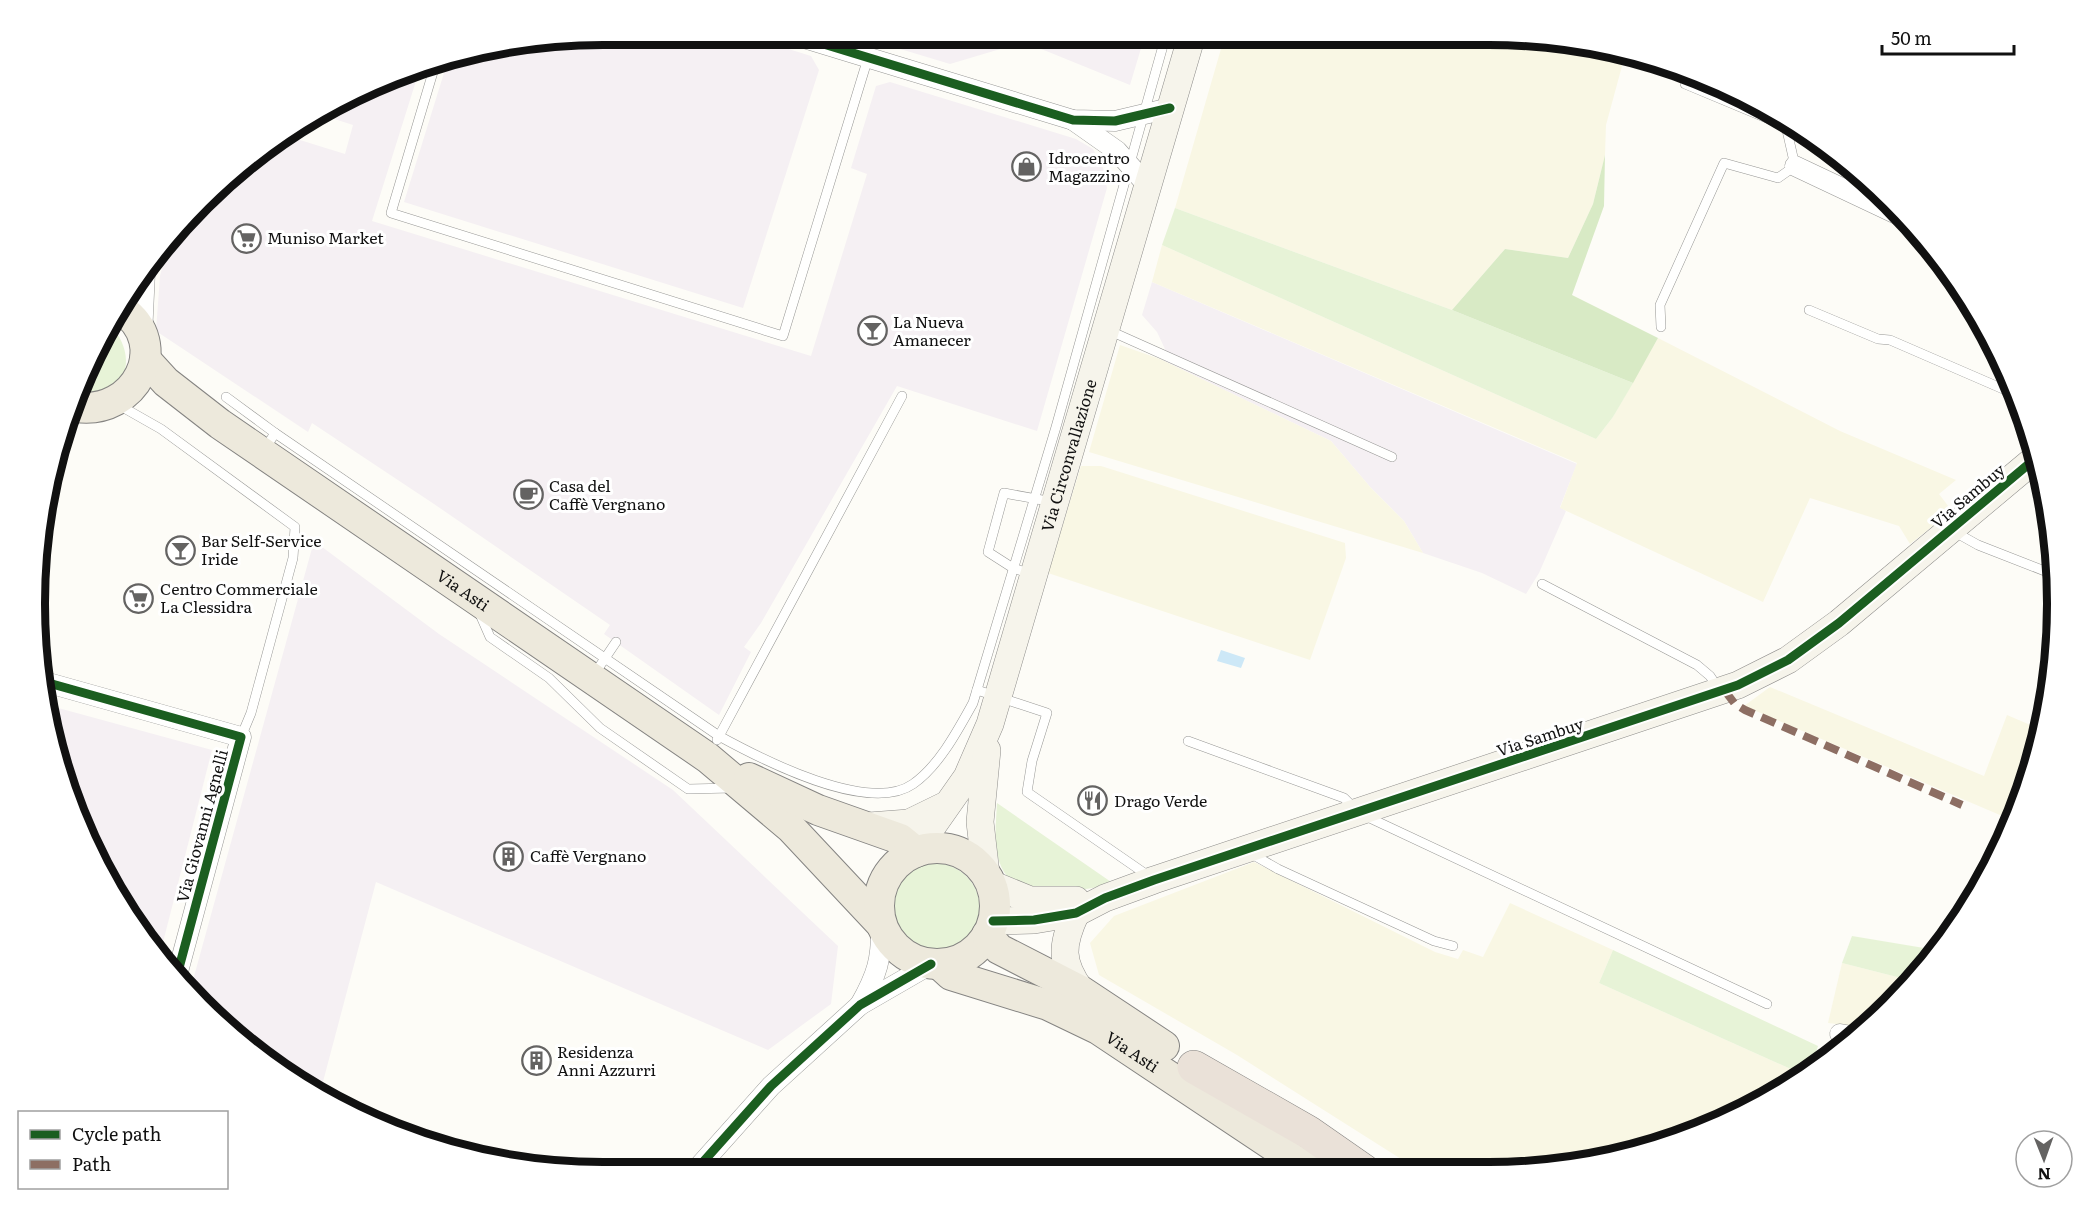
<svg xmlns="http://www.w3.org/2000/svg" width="2092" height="1207" viewBox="0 0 2092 1207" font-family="Literata,serif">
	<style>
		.industrial { fill: #f5f0f3 }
		.farmland { fill: #f9f7e4 }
		.green { fill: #e7f3d7 }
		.forest { fill: #d8eac5 }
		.water { fill: #cde8f7 }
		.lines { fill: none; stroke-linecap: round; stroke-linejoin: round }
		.lane-casing { stroke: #979795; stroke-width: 10 }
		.street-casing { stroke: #979795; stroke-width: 21 }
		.secondary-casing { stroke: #8e8d8b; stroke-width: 28 }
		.primary-casing { stroke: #858482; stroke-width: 32 }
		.highway-casing { stroke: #858482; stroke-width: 34 }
		.lane { stroke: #fffffe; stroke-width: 9 }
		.street { stroke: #fffffe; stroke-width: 20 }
		.secondary { stroke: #f6f4eb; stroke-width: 27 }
		.primary { stroke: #ede9dc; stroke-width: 30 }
		.highway { stroke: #eae1d8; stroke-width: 33 }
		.quiet { stroke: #8d6e63; stroke-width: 8; stroke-dasharray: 15 8; stroke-linecap: butt }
		.cycleway-casing { stroke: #fff; stroke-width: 13 }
		.cycleway { stroke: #1b5e20; stroke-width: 9 }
		.labels { text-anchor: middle; stroke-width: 6; stroke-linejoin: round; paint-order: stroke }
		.poi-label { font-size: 16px; fill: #111; stroke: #fff; text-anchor: start }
		.street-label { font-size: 16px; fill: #111; stroke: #fff }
		.rim { fill: none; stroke: #111; stroke-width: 8 }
	</style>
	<rect width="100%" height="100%" fill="#fdfcf7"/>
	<!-- industrial -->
	<g class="industrial">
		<polygon points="604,35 744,35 811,56 819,70 743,308 404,202 448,60"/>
		<polygon points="854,35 1145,35 1130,85 1024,42 950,64"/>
		<polygon points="421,65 372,221 811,356 867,174 851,168 876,86 890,82 1076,139 1093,149 1103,168 1107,188 1037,431 897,386 761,623 744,647 751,652 719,715 604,634 610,625 434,504 312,423 308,432 156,331 160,276 167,248 257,152 287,136 345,154 353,125 325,116"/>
		<polygon points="1152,282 1577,464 1560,507 1566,511 1539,573 1526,594 1482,573 1423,553 1404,521 1371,488 1331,441 1160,359 1165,349 1157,332 1142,315"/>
		<polygon points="314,541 439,634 673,790 838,946 831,1004 768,1050 376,882 320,1093 288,1077 190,991"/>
		<polygon points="51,706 212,750 160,954 78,821"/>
	</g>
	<!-- farmland -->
	<g class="farmland">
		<polygon points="1225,35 1526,36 1625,55 1606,125 1605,155 1593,204 1568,258 1505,249 1452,310 1175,208"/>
		<polygon points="1162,245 1596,439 1613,417 1658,338 1840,431 1956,480 1939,494 1952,511 1910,544 1899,526 1810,498 1763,602 1560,508 1577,463 1152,282"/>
		<polygon points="1120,345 1160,359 1331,441 1371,488 1404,521 1423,553 1089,452"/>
		<polygon points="1081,466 1101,466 1345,543 1346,558 1310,660 1048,573"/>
		<polygon points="1770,687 1984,776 2007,715 2042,730 2014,821 1744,706"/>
		<polygon points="1254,862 1435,952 1458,959 1463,950 1483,957 1510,903 1613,950 1599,983 1802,1074 1773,1096 1671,1142 1526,1171 1420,1171 1237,1055 1099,975 1090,943 1114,916"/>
		<polygon points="1842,963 1905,979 1904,990 1891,1006 1863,1027 1828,1023"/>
	</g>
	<!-- green -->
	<g class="green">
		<polygon points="1175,208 1452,310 1633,383 1613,417 1596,439 1162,245"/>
		<path d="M112 328C128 343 134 377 110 389 102 393 90 393 82 395Z"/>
		<path d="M997 803 1114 884C1085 890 1023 901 1004 872 992 852 996 825 997 803Z"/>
		<circle cx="934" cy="909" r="46"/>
		<polygon points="1852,936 1936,950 1904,990 1905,979 1842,963"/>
		<polygon points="1613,950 1818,1046 1811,1067 1802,1074 1599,983"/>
	</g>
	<!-- forest -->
	<polygon class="forest" points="1605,155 1604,206 1572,295 1658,338 1633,383 1452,310 1505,249 1568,258 1593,204"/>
	<!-- water -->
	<polygon class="water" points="1221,650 1245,658 1241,668 1217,661"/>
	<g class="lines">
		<defs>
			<g id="lane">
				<polyline points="436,62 391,213 783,336 868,58"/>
				<polyline points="1809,310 1878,339 1890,340 2017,395"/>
				<polyline points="1661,327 1660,305 1724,163 1778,178 1795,166 1786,126 1685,84"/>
				<polyline points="1108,330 1392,457"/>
				<polyline points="226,397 275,433"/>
				<polyline points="117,404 161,429 295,527 293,558 251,713 241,737"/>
				<path d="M265 449 275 433 719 736C761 759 869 815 913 784 939 766 958 730 973 703L1056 427 1166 35"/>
				<polyline points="1953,531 1978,545 2055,575"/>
				<polyline points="1031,574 1013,568 988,552 1004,493 1053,502"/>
				<polyline points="1542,584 1697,665 1710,676 1718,688"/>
				<polyline points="479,612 490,637 549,678 600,728 688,789 732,788"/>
				<polyline points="593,676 616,642"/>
				<polyline points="977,690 1047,713 1032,761 1027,792 1150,877"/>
				<polyline points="717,740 902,396"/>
				<polyline points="1188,741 1344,798 1359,813 1767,1004"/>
				<polyline points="1250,853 1278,869 1434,941 1453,946"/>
			</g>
			<g id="street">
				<polyline points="794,35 1073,120 1115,121 1170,108"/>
				<polyline points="1073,120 1117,151 1147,185"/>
				<polyline points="1795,166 1903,217"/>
				<polyline points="142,335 145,271"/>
				<polyline points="45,682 241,737 176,979"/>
				<path d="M860 1005C877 975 882 959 881 924"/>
				<polyline points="1840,1034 1852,1036"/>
				<polyline points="695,1171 771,1086 860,1005 931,964"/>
			</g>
			<g id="secondary">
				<polyline points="869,826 909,823 946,805"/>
				<path id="s1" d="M922 850 927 834 967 777 990 724 1192 35"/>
				<polyline points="986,874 980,822 987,750"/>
				<polyline points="991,884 1030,900 1076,900"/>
				<path d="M1076 913C1061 945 1060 962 1081 991"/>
				<polyline points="993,921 1034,920 1076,913 1105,898 1154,880 1738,685 1788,660 1839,623 2036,458"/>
			</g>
			<g id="primary">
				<path id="s2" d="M145 359 166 382 220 424 708 758 791 828 881 924"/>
				<path d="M76 407C135 416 173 344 121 309"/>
				<polyline points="749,778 818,810 900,839 916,852"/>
				<circle cx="937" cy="906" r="58"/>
				<polyline points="987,935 999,949 1081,991 1164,1046"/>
				<path id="s3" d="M940 965 951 975 1048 1005 1098 1029 1311 1171"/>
			</g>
			<polyline id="highway" points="1194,1067 1308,1132 1364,1171"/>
		</defs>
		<!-- lane casing -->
		<use href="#lane" class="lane-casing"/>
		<!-- street casing -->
		<use href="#street" class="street-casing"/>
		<!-- secondary casing -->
		<use href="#secondary" class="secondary-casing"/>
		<!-- primary casing -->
		<use href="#primary" class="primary-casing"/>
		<!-- highway casing -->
		<use href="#highway" class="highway-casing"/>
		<!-- lane -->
		<use href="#lane" class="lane"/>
		<!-- street -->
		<use href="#street" class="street"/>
		<!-- secondary -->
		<use href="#secondary" class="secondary"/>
		<!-- primary -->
		<use href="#primary" class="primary"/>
		<!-- highway -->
		<use href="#highway" class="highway"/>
		<!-- quiet -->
		<polyline class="quiet" points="1725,691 1735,704 1745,710 1962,805"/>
		<defs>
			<g id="cycleway">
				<polyline points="794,35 1073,120 1115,121 1170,108"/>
				<polyline points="45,682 241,737 176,979"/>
				<polyline points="993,921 1034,920 1076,913 1105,898 1154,880 1738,685 1788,660 1839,623 2036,458"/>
				<polyline points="695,1171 771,1086 860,1005 931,964"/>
			</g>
		</defs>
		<!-- cycleway casing -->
		<use href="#cycleway" class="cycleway-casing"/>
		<!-- cycleway -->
		<use href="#cycleway" class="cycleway"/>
	</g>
	<!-- icons -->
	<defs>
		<symbol id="shop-ring" viewBox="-11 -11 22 22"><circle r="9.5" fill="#fff" stroke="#646362" stroke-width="1.5"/><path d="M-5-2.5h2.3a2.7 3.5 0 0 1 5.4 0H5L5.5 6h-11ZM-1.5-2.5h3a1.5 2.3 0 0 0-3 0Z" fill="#646362"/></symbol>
		<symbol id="supermarket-ring" viewBox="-11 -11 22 22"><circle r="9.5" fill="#fff" stroke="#646362" stroke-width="1.5"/><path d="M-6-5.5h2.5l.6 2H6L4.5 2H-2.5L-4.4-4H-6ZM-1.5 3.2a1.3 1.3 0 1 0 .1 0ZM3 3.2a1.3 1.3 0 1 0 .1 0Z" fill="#646362"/></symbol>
		<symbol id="bar-ring" viewBox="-11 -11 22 22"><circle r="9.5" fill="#fff" stroke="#646362" stroke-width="1.5"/><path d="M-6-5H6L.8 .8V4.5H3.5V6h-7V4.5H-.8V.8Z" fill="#646362"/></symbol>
		<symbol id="cafe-ring" viewBox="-11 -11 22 22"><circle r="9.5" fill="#fff" stroke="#646362" stroke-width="1.5"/><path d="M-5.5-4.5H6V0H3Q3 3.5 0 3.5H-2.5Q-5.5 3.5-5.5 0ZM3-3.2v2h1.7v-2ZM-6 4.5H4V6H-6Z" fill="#646362"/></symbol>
		<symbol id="restaurant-ring" viewBox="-11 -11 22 22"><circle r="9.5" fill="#fff" stroke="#646362" stroke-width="1.5"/><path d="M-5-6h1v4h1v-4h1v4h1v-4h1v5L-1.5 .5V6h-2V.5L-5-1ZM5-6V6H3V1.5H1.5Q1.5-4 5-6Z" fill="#646362"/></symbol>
		<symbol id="building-ring" viewBox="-11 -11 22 22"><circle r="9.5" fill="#fff" stroke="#646362" stroke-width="1.5"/><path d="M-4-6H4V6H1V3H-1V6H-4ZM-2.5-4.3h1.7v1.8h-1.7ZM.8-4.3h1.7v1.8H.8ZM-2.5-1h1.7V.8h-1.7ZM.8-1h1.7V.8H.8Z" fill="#646362"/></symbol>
	</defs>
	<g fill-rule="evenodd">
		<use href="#shop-ring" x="1010" y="150" width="33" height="33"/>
		<use href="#supermarket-ring" x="230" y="222" width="33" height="33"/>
		<use href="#bar-ring" x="856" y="314" width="33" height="33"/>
		<use href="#cafe-ring" x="512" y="478" width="33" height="33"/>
		<use href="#bar-ring" x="164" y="534" width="33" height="33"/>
		<use href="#supermarket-ring" x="122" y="582" width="33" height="33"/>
		<use href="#restaurant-ring" x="1076" y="784" width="33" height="33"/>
		<use href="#building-ring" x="492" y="840" width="33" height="33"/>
		<use href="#building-ring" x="520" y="1044" width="33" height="33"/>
	</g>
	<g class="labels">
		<!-- poi labels -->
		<g class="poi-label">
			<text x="1048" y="164">Idrocentro<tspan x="1048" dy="18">Magazzino</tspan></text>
			<text x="267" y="244">Muniso Market</text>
			<text x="893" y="328">La Nueva<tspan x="893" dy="18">Amanecer</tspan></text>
			<text x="549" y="492">Casa del<tspan x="549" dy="18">Caffè Vergnano</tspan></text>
			<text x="201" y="547">Bar Self-Service<tspan x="201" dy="18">Iride</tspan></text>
			<text x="160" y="595">Centro Commerciale<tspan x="160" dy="18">La Clessidra</tspan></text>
			<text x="1114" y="807">Drago Verde</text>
			<text x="530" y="862">Caffè Vergnano</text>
			<text x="557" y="1058">Residenza<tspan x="557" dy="18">Anni Azzurri</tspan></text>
		</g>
		<!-- street labels -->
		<g class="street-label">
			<text dy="6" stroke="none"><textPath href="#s1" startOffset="424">Via Circonvallazione</textPath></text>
			<text transform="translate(1968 496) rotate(-40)" y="6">Via Sambuy</text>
			<text dy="6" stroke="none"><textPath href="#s2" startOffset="394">Via Asti</textPath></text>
			<text transform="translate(1540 737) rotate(-18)" y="6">Via Sambuy</text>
			<text transform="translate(202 826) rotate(-75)" y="6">Via Giovanni Agnelli</text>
			<text dy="6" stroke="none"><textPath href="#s3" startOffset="213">Via Asti</textPath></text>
		</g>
	</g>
	<!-- crop -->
	<path d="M0 0H2092V1207H0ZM603 45H1489A558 558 0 0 1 2047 603V604A558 558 0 0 1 1489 1162H603A558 558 0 0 1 45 604V603A558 558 0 0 1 603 45Z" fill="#fff" fill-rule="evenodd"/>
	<path class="rim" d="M603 45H1489A558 558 0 0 1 2047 603V604A558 558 0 0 1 1489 1162H603A558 558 0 0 1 45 604V603A558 558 0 0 1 603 45Z"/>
	<!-- legend -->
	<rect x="18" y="1111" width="210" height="78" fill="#ffffff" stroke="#a0a0a0" stroke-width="1.5"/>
	<rect x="30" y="1130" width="30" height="9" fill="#1b5e20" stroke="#a0a0a0" stroke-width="1.5"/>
	<text x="72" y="1141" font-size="18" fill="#111111">Cycle path</text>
	<rect x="30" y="1160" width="30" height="9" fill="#8d6e63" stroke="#a0a0a0" stroke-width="1.5"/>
	<text x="72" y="1171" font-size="18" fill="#111111">Path</text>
	<!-- north arrow -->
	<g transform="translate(2044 1159) rotate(179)"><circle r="28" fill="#ffffff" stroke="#a0a0a0" stroke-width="1.5"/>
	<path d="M0-4.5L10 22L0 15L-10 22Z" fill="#646362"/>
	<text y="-9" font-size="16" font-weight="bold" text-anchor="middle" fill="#111111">N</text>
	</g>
	<!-- scale -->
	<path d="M1882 45v9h132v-9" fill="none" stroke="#111111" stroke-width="3"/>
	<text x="1891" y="45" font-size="18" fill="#111111" stroke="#ffffff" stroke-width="4.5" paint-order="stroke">50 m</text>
</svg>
